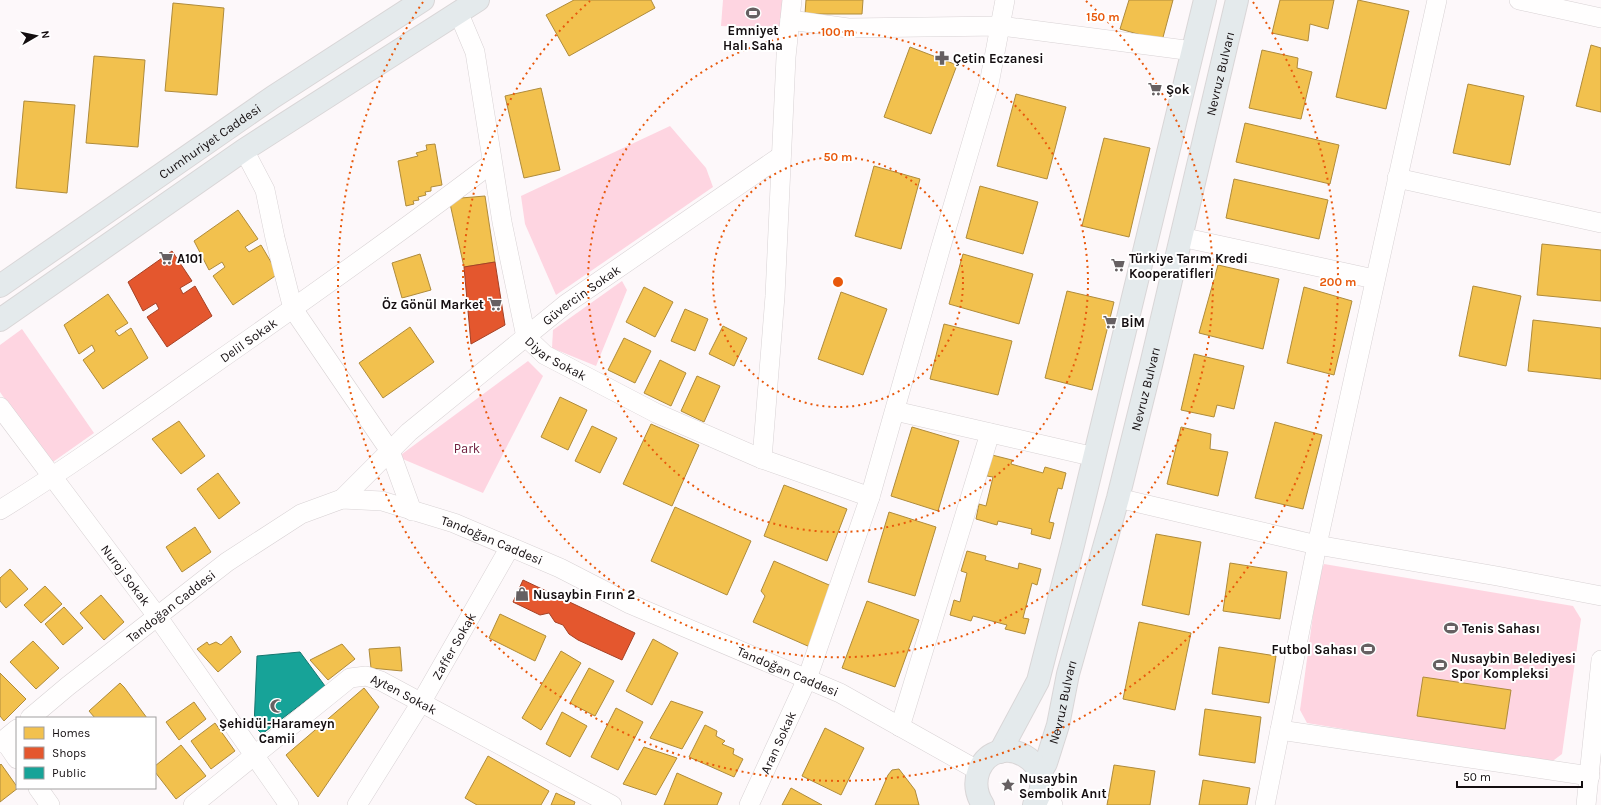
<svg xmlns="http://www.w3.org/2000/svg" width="1601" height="805" viewBox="0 0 1601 805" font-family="Karla,sans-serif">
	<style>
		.green { fill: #fed5e1 }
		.homes { fill: #f2c14e; stroke: #af8b3b }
		.shops { fill: #e4572e; stroke: #a64125 }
		.public { fill: #17a398; stroke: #16766f }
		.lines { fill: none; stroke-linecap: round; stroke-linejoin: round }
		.minor-casing { stroke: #d8d2d4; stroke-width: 20 }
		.major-casing { stroke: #d9d6d7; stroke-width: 24 }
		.minor { stroke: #fffefe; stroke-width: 19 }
		.major { stroke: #e4eaec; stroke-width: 22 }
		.ring { fill: none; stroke: #e8590c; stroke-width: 2; stroke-dasharray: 2 4 }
		.labels { text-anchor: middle; stroke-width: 4; stroke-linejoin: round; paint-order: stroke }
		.poi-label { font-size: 13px; font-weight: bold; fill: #140e10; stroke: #fff; text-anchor: start }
		.street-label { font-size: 13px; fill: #140e10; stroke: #fff }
		.park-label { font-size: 13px; fill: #70203f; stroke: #fff }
		.centre { fill: #e8590c; stroke: #fff; stroke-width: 2 }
		.ring-label { font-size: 12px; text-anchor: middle; font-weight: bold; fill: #e8590c; stroke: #fff; stroke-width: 4; stroke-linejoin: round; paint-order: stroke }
	</style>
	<rect width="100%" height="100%" fill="#fdf8fa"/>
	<!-- green -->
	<g class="green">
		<polygon points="723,0 785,0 783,28 721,26"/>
		<polygon points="670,126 706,168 713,187 556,295 525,224 521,196"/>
		<polygon points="622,281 627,290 596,366 552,348 553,330"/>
		<polygon points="22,329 94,433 50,464 0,392 0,345"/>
		<polygon points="528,361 543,376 483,493 398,457"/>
		<polygon points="1324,564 1573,606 1581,619 1562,754 1550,763 1307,723 1300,710 1318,579"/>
	</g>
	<!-- homes -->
	<g class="homes">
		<polygon points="574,0 651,0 655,8 569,56 546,15"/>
		<polygon points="806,0 863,0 862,14 805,14"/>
		<polygon points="1129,0 1173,0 1162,41 1120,29"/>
		<polygon points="1280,0 1334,0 1328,29 1310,24 1308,41 1272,33"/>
		<polygon points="1358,0 1409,11 1386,109 1336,97"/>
		<polygon points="173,3 224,8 217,95 165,91"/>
		<polygon points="1591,45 1601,48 1601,112 1576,106"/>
		<polygon points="910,47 957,65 931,134 884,117"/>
		<polygon points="1262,50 1298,58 1297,68 1312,72 1301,119 1249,108"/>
		<polygon points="94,56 145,60 138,147 86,143"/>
		<polygon points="1468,84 1524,96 1510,165 1453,153"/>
		<polygon points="541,88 560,170 524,178 505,96"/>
		<polygon points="1016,94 1066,107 1047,179 997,166"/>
		<polygon points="24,101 75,105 67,193 16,188"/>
		<polygon points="1245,123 1339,145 1330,184 1236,162"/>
		<polygon points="1104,138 1150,148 1129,237 1082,226"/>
		<polygon points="435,144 442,185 431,187 431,191 425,192 426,195 418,197 419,200 413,201 414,204 406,206 398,161 418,156 416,153 427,150 426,145"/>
		<polygon points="874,166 920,179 901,249 855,236"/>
		<polygon points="1234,179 1328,200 1319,239 1226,218"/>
		<polygon points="980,186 1038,202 1023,254 966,238"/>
		<polygon points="485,196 495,262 464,267 449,199"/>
		<polygon points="238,210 258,239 245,247 249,252 261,245 278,274 233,305 213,276 225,267 222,262 209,270 194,241"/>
		<polygon points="1542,244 1601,250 1601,301 1537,295"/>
		<polygon points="420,254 431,290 402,298 392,263"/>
		<polygon points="963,254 1033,274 1019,324 949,304"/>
		<polygon points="1218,265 1279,279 1263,349 1199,333"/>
		<polygon points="1473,286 1521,296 1506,366 1459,356"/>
		<polygon points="644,287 673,302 655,337 626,322"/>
		<polygon points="1304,287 1352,301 1334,375 1287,363"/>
		<polygon points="1067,291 1114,302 1092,390 1045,378"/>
		<polygon points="841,292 887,309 863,375 818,359"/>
		<polygon points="108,294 128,323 115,331 119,336 131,328 148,358 103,389 83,360 95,351 92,345 79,354 64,325"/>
		<polygon points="685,309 708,319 695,351 671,341"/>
		<polygon points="1533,320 1601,328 1601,379 1528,371"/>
		<polygon points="944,324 1012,341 998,395 930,379"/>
		<polygon points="723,326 747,338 734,366 709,354"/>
		<polygon points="410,327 434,362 383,398 359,363"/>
		<polygon points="624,338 651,351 635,383 608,370"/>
		<polygon points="1194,354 1244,366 1234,409 1217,405 1214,417 1181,410"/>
		<polygon points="660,360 686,373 671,406 644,393"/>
		<polygon points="697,376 720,386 704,422 681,411"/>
		<polygon points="560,397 587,410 568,450 541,437"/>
		<polygon points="179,421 205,456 181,474 152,439"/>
		<polygon points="1275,422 1322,435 1303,509 1255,498"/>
		<polygon points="651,424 699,445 672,506 623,484"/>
		<polygon points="592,426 617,438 600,473 575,461"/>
		<polygon points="912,427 959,441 938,511 891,496"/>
		<polygon points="1181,427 1211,434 1210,449 1228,452 1218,496 1167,484"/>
		<polygon points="992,455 1012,460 1011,464 1043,473 1045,467 1066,473 1062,489 1058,488 1049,522 1054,523 1050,539 1031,534 1032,529 998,521 997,525 976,519 979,504 986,506 993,477 987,476"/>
		<polygon points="218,473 240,503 219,519 197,489"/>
		<polygon points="784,485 847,509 827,561 764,536"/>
		<polygon points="675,507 751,541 727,595 651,561"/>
		<polygon points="889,512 936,527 915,596 868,582"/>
		<polygon points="195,527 211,552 182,572 166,547"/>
		<polygon points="1156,534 1201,542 1189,615 1142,605"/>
		<polygon points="967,551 986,556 985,560 1018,569 1019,563 1041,569 1037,585 1032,583 1023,618 1029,619 1025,634 1005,629 1007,625 973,616 971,621 950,615 954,600 960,602 967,573 961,571"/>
		<polygon points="774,561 836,588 810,647 753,622 765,596 761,591"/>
		<polygon points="1230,563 1287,572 1280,619 1223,611"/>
		<polygon points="10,569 28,589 6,608 0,601 0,578"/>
		<polygon points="45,586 62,604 41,623 24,605"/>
		<polygon points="101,595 124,622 104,640 80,613"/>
		<polygon points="867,601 919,620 895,687 842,668"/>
		<polygon points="64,607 83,628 63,645 45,624"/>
		<polygon points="500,614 546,636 535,661 489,638"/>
		<polygon points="1139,622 1191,633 1175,710 1123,699"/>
		<polygon points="231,636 241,652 218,672 197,649 207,642 209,645 216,642 221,645"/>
		<polygon points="653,639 678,653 652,705 626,691"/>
		<polygon points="33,641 59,668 36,689 10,662"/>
		<polygon points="342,644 355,659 328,680 310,660"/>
		<polygon points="400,647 402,671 371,668 369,649"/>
		<polygon points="1219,647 1276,656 1269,703 1212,694"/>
		<polygon points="561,651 581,663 541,730 522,718"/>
		<polygon points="589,668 614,681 595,716 570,703"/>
		<polygon points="0,673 26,699 4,721 0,716"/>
		<polygon points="1423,677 1511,690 1505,729 1417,716"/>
		<polygon points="120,683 124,687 147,718 95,718 89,711"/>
		<polygon points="364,688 379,707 318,797 286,755"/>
		<polygon points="671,701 703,712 682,749 650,738"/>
		<polygon points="194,702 206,719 179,740 166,722"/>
		<polygon points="616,708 643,722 618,770 591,757"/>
		<polygon points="1205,709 1261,717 1255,763 1199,755"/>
		<polygon points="562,712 587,726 570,757 546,744"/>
		<polygon points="215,723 235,751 211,769 191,741"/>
		<polygon points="705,725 717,731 716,736 725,741 722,744 734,749 733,754 743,759 734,777 689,757"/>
		<polygon points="825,728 864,748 841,795 802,776"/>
		<polygon points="181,745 206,776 176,799 155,772 155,766"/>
		<polygon points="644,747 677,758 656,795 623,784"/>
		<polygon points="488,756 549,791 541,805 477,805 465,798"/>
		<polygon points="1,764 18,788 0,802 0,765"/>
		<polygon points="1114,765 1155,771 1150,805 1107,805"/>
		<polygon points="899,769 915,790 919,805 875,805 888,775 892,770"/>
		<polygon points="677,773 722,793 717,805 664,805"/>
		<polygon points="1203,780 1250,788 1247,805 1199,805"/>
		<polygon points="791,788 822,805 782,805"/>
		<polygon points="556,793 575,802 574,805 551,805"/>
	</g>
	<!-- shops -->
	<g class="shops">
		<polygon points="172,251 192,281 180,288 183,294 195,286 212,316 167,347 147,317 159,309 156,303 143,311 128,282"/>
		<polygon points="495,262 505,325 471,344 464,267"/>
		<polygon points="523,580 635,633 622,660 578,640 569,634 563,625 555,622 549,613 540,615 513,602"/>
	</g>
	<!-- public -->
	<polygon class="public" points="300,652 325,686 262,734 254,726 257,656"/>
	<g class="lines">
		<defs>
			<g id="minor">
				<polyline points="1519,0 1601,18"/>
				<path id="s1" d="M459 14 475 52 502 222 526 337 545 355 656 413 762 459 870 497"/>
				<polyline points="790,20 848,28 1001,26 1193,51"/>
				<polyline points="244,150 265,190 275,238 293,309 390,451 412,511"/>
				<polyline points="1397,178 1601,223"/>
				<polyline points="1181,237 1374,279"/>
				<path id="s2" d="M0 407 157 616 289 805"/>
				<polyline points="895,411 1095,457"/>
				<polyline points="762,459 775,296 786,57 792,0"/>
				<polyline points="1118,498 1317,545 1497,576 1601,596"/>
				<path id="s3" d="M342 499 409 432 566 304 781 156"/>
				<path id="s4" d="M0 510C68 468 133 421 198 375 297 306 396 236 492 163"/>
				<path id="s5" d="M30 718 68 686 227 562 301 514 342 499 382 501 454 523 560 568 630 604 840 693 979 771"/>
				<polyline points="900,727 990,433"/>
				<polyline points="1280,730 1590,776"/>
				<polyline points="4,740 17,759"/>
				<polyline points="0,743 17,729"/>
				<polyline points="38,788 50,805"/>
				<polyline points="1038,797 1053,805"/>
				<path id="s6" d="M193 805 350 678 366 676 381 681 612 805"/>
				<path id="s7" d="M357 805 422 701 510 547"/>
				<path id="s8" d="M749 805 807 679 870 497 940 250 989 84 1005 0"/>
				<polyline points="1265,805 1317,545 1437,0"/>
				<polyline points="1586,805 1601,660"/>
			</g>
			<g id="major">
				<path id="s9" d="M0 286 273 97 423 0"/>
				<polyline points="0,320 244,150 478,0"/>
				<polyline points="1000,752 1038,681 1073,545 1205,0"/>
				<path id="s10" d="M1040 773 1046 763 1058 725 1068 674 1118 498 1151 365 1237 0"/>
				<path d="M983 805C976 794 974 783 979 770 997 728 1063 762 1034 805"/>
			</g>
		</defs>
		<!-- minor casing -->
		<use href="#minor" class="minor-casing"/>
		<!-- major casing -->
		<use href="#major" class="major-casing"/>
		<!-- minor -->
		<use href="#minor" class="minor"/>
		<!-- major -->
		<use href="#major" class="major"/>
	</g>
	<!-- distance rings -->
	<g class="ring">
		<circle cx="838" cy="282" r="125"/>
		<circle cx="838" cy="282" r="250"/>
		<path d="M1086 1A375 375 0 1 1 590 1"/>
		<path d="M1253 2A500 500 0 1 1 423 2"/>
	</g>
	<!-- icons -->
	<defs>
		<symbol id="stadium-bare" viewBox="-9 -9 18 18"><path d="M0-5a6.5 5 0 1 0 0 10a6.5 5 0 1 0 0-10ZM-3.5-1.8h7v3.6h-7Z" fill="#666062" stroke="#fff" stroke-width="2.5" paint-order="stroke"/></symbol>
		<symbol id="pharmacy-bare" viewBox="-9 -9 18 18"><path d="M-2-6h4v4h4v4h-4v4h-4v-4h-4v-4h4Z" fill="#666062" stroke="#fff" stroke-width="2.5" paint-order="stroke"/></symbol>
		<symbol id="supermarket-bare" viewBox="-9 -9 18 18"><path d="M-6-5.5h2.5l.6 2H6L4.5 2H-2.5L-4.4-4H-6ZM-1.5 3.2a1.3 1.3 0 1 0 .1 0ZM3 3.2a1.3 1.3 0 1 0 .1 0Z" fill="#666062" stroke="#fff" stroke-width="2.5" paint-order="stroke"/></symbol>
		<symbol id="shop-bare" viewBox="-9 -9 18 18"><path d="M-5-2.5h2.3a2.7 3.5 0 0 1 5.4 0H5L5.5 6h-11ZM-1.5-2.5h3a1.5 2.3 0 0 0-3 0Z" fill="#666062" stroke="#fff" stroke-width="2.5" paint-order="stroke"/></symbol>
		<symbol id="mosque-bare" viewBox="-9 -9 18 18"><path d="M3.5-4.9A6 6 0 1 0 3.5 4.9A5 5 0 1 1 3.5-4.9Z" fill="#666062" stroke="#fff" stroke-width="2.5" paint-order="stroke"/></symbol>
		<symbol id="sight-bare" viewBox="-9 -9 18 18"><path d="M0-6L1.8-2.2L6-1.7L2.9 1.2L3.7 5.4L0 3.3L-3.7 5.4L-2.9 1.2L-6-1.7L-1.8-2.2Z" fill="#666062" stroke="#fff" stroke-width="2.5" paint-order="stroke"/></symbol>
	</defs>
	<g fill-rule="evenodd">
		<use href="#stadium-bare" x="743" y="3" width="20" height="20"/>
		<use href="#pharmacy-bare" x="932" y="48" width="20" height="20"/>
		<use href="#supermarket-bare" x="1145" y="79" width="20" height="20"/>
		<use href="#supermarket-bare" x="156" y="248" width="20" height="20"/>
		<use href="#supermarket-bare" x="1108" y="255" width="20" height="20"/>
		<use href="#supermarket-bare" x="485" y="294" width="20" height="20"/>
		<use href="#supermarket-bare" x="1100" y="312" width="20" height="20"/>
		<use href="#shop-bare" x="512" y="584" width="20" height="20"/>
		<use href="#stadium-bare" x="1441" y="618" width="20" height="20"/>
		<use href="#stadium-bare" x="1358" y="639" width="20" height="20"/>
		<use href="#stadium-bare" x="1430" y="655" width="20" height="20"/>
		<use href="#mosque-bare" x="267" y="696" width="20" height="20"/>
		<use href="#sight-bare" x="998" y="775" width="20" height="20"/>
	</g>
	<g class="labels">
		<!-- poi labels -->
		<g class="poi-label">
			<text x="753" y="35" text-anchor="middle">Emniyet<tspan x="753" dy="15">Halı Saha</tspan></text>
			<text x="953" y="63">Çetin Eczanesi</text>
			<text x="1166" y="94">Şok</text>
			<text x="177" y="263">A101</text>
			<text x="1129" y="263">Türkiye Tarım Kredi<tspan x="1129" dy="15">Kooperatifleri</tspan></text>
			<text x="484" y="309" text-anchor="end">Öz Gönül Market</text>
			<text x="1121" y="327">BİM</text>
			<text x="533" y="599">Nusaybin Fırın 2</text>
			<text x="1462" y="633">Tenis Sahası</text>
			<text x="1357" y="654" text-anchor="end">Futbol Sahası</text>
			<text x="1451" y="663">Nusaybin Belediyesi<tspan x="1451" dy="15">Spor Kompleksi</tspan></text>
			<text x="277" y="728" text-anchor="middle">Şehidül-Harameyn<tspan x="277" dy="15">Camii</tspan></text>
			<text x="1019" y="783">Nusaybin<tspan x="1019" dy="15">Sembolik Anıt</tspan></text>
		</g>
		<!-- street labels -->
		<g class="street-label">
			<text dy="5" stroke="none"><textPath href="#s10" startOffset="723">Nevruz Bulvarı</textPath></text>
			<text dy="5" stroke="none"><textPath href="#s9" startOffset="255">Cumhuriyet Caddesi</textPath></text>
			<text dy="5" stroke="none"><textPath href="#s3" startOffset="315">Güvercin Sokak</textPath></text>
			<text dy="5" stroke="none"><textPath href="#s4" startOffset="301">Delil Sokak</textPath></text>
			<text dy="5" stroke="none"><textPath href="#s1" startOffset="368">Diyar Sokak</textPath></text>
			<text dy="5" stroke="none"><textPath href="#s10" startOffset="399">Nevruz Bulvarı</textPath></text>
			<text dy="5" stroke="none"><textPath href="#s5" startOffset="540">Tandoğan Caddesi</textPath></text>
			<text dy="5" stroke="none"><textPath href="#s2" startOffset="210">Nuroj Sokak</textPath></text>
			<text dy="5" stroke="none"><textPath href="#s5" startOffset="180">Tandoğan Caddesi</textPath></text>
			<text dy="5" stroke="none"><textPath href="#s7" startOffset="186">Zaffer Sokak</textPath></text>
			<text dy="5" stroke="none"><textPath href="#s5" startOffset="864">Tandoğan Caddesi</textPath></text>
			<text dy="5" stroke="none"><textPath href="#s6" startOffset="260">Ayten Sokak</textPath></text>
			<text dy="5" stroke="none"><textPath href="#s10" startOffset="75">Nevruz Bulvarı</textPath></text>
			<text dy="5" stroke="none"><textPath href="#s8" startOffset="69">Aran Sokak</textPath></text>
		</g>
		<!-- park labels -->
		<g class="park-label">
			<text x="467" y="453">Park</text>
		</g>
	</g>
	<circle cx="838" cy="282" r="6" class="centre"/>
	<g class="ring-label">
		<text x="1103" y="21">150 m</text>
		<text x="838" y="36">100 m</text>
		<text x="838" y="161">50 m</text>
		<text x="1338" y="286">200 m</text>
	</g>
	<!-- legend -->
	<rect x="16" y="717" width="140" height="72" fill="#ffffff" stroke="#a19f9f"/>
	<rect x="24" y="727" width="20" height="12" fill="#f2c14e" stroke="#a19f9f"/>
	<text x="52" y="737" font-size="12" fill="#140e10">Homes</text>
	<rect x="24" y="747" width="20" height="12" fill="#e4572e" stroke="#a19f9f"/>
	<text x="52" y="757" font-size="12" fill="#140e10">Shops</text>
	<rect x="24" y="767" width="20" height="12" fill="#17a398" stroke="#a19f9f"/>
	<text x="52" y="777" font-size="12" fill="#140e10">Public</text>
	<!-- north arrow -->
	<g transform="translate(36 36) rotate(81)" stroke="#ffffff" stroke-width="3" paint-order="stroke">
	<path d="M0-3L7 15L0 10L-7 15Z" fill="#140e10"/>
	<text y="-6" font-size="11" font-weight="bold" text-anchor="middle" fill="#140e10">N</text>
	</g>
	<!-- scale -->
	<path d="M1457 781v6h125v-6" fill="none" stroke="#140e10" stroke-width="2"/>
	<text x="1463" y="781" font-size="12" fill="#140e10" stroke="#ffffff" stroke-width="3" paint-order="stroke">50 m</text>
</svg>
